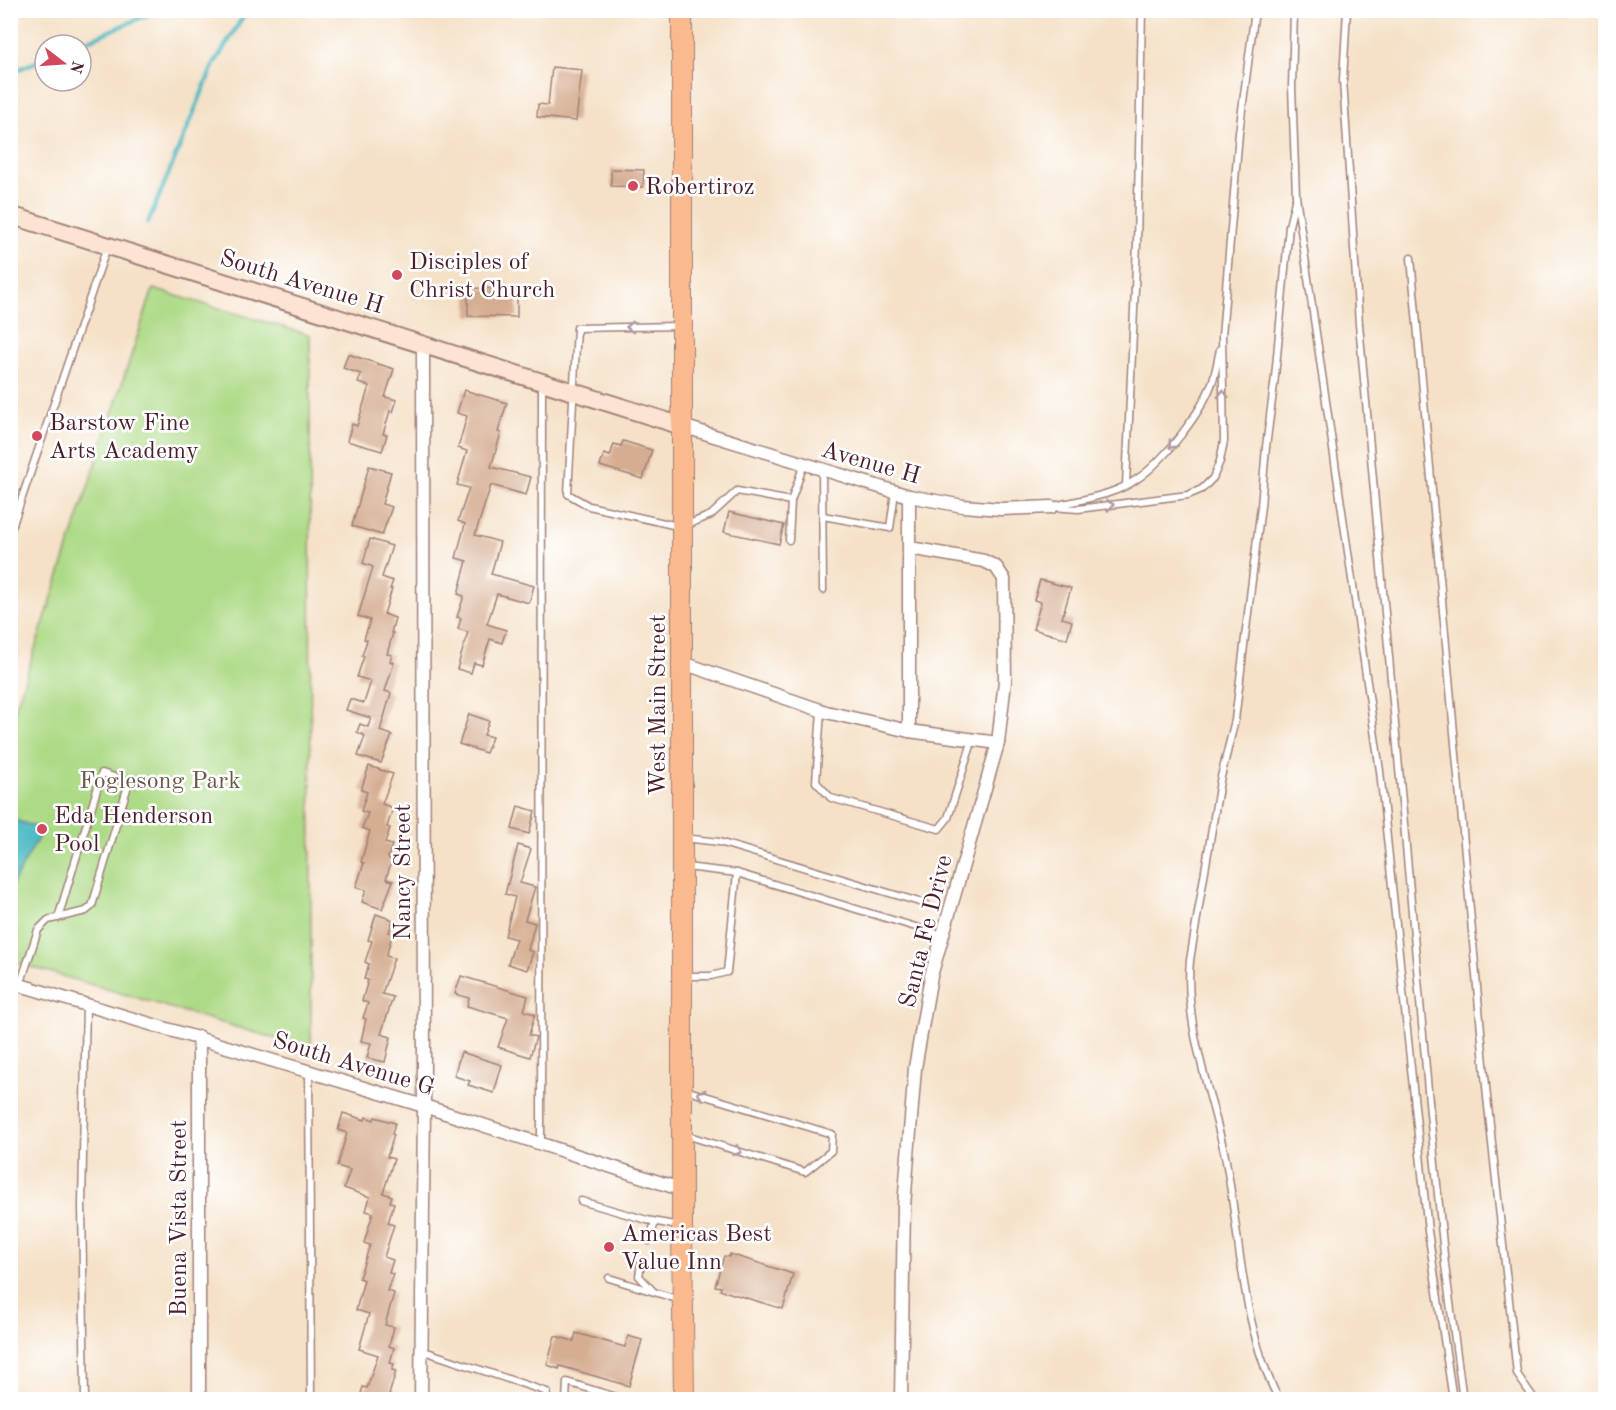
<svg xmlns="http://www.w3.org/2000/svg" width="1616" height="1410" viewBox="0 0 1616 1410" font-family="'Old Standard TT',serif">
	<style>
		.green { fill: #adda86; stroke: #7c7c58; stroke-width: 1.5 }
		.water { fill: #4bb9c3; stroke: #4a6c77; stroke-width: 1.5 }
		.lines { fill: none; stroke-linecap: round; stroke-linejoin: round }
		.stream { stroke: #4bb9c3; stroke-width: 4.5 }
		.building { fill: #d5ad91 }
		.lane-casing { stroke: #a08079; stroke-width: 9 }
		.street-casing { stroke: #a08079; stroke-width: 15 }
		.secondary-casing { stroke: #a08079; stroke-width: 20 }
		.primary-casing { stroke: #a08079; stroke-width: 22 }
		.lane { stroke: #fff; stroke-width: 6 }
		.street { stroke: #fff; stroke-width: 12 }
		.secondary { stroke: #fde3d1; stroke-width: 16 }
		.primary { stroke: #fbba8d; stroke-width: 20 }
		.oneway { stroke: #ae9aa0 }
		.poi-dot { fill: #d1495b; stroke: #fff; stroke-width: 2 }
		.labels { text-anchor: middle; stroke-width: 5; stroke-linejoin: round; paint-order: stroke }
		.poi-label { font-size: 24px; fill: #4a1f2b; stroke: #fff; text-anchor: start }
		.street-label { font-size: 24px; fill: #4a1f2b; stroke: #fff }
		.park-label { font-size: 24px; fill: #685746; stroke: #fff }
	</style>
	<rect width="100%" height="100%" fill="#fff"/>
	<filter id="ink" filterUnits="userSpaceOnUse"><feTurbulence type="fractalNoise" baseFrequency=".0167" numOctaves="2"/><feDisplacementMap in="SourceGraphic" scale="12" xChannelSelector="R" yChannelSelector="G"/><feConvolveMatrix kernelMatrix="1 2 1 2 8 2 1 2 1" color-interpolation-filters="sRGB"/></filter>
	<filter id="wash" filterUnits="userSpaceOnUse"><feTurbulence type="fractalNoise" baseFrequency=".008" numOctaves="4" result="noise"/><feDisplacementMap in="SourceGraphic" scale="24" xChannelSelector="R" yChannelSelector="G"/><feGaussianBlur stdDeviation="1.35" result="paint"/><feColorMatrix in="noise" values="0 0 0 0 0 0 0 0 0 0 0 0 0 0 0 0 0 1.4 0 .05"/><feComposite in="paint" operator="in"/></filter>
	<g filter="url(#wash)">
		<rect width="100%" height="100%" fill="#f5e1c7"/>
		<!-- green -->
		<polygon class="green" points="153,289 310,335 311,1049 11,961 11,722"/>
		<!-- water -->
		<polygon class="water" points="11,819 43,829 11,887 10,887"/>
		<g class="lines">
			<!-- stream -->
			<g class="stream">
				<polyline points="77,45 159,10"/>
				<polyline points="10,73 45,58"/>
				<polyline points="148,223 213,66 247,10"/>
			</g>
		</g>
		<g id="blocks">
			<!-- building -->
			<g class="building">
				<polygon points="552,67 582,70 576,121 537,117 538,104 548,105"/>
				<polygon points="611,169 644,170 643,187 611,186"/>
				<polygon points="468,288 517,289 517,317 468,316"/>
				<polygon points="348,354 394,369 385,397 397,400 393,412 390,411 383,434 387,435 382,451 347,441 352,424 357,426 369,386 358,383 361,374 343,368"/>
				<polygon points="464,390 507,403 498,432 501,433 491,467 531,477 526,495 491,485 475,535 500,542 491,574 534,586 529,603 497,594 487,624 506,630 502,643 490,639 482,665 474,663 471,673 457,669 468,632 458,629 461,618 457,617 464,596 458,594 467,561 456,558 465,524 458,521 469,488 457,485 467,451 458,448 467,416 457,413"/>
				<polygon points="623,441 652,450 643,479 600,466 604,454 610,456 614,444 621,446"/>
				<polygon points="369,466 391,472 382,504 392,507 382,535 352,526"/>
				<polygon points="729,512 784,525 779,544 724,532"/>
				<polygon points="370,539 392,546 382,577 393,581 390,589 392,589 384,614 395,618 391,633 393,633 387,654 392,655 390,661 394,663 385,691 391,693 380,731 392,735 381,763 358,756 365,736 357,732 360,724 368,727 371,718 346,710 350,699 364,703 371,681 357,677 364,656 362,656 367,640 364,639 370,620 358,616 373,567 363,563"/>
				<polygon points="1040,580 1071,588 1062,618 1072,621 1067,639 1033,629 1041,602 1034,600"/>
				<polygon points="469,714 489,721 484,735 492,737 486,753 459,744"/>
				<polygon points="369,766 393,774 382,804 393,808 387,827 390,828 385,843 392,845 388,858 392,860 386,879 393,881 382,909 362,902 366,890 356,887 364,863 361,862 370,831 362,828 368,813 361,811 367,792 361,790"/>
				<polygon points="518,806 535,811 529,834 512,829"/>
				<polygon points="518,845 531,849 520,883 535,887 525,920 535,923 528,950 533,952 527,970 508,964 516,939 505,936 515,897 505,894"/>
				<polygon points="376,914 393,920 389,932 393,933 386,956 394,958 382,994 393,997 381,1034 391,1037 385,1062 367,1058 371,1043 361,1041 366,1019 363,1018 368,1003 362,1001 368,980 364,979 369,964 365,962 372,941 368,940"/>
				<polygon points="461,976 528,996 524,1011 535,1014 529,1035 536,1037 530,1057 498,1047 508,1018 467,1006 469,998 455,994"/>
				<polygon points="461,1052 502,1065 494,1093 468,1085 470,1081 454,1076"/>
				<polygon points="343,1113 365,1120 366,1117 374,1120 375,1117 395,1123 392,1134 394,1135 387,1157 394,1159 383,1193 392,1196 390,1202 394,1203 388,1223 394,1225 384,1257 393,1260 389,1273 393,1274 387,1291 394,1293 385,1325 394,1327 389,1346 394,1348 390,1363 394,1364 392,1370 396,1371 389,1395 394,1397 394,1400 359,1400 363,1387 367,1388 378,1355 359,1349 369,1314 356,1310 364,1280 359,1278 370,1245 364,1243 373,1213 366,1211 370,1197 344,1188 350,1170 337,1166 347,1133 338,1130"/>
				<polygon points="730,1254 793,1274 783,1309 720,1290 721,1287 715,1286 724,1256 729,1257"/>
				<polygon points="576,1333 625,1347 628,1336 642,1340 629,1386 560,1366 559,1369 547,1365 555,1336 574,1341"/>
			</g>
		</g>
	</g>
	<g filter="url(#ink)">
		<use href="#blocks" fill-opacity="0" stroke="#a08079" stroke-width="1.5"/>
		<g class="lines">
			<defs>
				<g id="lane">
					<polyline points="1294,10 1292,87 1296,196 1380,771 1428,1231 1453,1400"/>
					<polyline points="1347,10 1343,80 1359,324 1431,1124 1445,1265 1463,1400"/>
					<polyline points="1411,258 1487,1097 1517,1374 1535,1400"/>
					<polyline points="679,326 577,328 568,494 589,506 682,527 711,515 737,491 791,501"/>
					<polyline points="822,470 823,590"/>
					<polyline points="1126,485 1137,244 1142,10"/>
					<path d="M1058 505C1084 499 1115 495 1137 479 1164 461 1203 411 1213 380 1216 370 1218 359 1220 349"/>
					<polyline points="1052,507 1078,509 1188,495 1202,489 1213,478 1220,461 1224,441 1222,336 1239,133 1255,10"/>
					<polyline points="823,516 890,528 895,492"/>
					<polyline points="10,533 107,247"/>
					<polyline points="789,540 791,501 804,464"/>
					<polyline points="821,711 816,782 831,798 939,829 948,818 973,739"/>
					<polyline points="684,838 719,842 926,904"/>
					<polyline points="686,867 737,873 942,935"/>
					<polyline points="686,976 711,976 727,972 737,873"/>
					<polyline points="20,985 38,930 48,920 86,911 92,906 129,782 102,773 58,918"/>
					<polyline points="309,1072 311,1400"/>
					<polyline points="685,1090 832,1134 831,1151 805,1172 686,1135"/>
					<polyline points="541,1144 542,384"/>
					<polyline points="581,1201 647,1220 679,1226"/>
					<polyline points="649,1241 655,1222"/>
					<polyline points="641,1264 639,1276 653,1291"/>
					<polyline points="609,1278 680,1300"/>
					<polyline points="421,1350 547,1392 546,1400"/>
					<polyline points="85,1400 82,1205 86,1004"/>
					<polyline points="566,1400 567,1382 626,1400"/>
					<path d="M1279 1400C1240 1324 1241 1237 1225 1156 1211 1091 1184 1027 1190 960L1220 781 1235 720 1261 506 1266 447 1275 377 1289 226 1295 201"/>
				</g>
				<g id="street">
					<polyline points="682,426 909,496 963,506 1001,509 1052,507"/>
					<polyline points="683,663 826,712 909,731 998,743"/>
					<polyline points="909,731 909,496"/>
					<polyline points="10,982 424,1106 683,1190"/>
					<polyline points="199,1400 199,1037"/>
					<polyline points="421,1400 424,1106 423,345"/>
					<polyline points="901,1400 904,1206 915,1068 931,976 998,743 1005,681 1004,579 996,567 984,561 910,548"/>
				</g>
				<polyline id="secondary" points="10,215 682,426"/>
				<polyline id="primary" points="682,10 682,1227 684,1400"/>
			</defs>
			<!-- lane casing -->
			<use href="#lane" class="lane-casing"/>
			<!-- street casing -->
			<use href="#street" class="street-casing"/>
			<!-- secondary casing -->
			<use href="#secondary" class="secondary-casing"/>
			<!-- primary casing -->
			<use href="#primary" class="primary-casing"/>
			<!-- lane -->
			<use href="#lane" class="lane"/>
			<!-- street -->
			<use href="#street" class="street"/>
			<!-- secondary -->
			<use href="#secondary" class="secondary"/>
			<!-- primary -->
			<use href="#primary" class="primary"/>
		</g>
		<!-- one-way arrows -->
		<defs><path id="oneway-chevron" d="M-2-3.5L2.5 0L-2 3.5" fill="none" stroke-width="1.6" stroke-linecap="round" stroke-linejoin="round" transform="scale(1.5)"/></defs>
		<g class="oneway">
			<use href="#oneway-chevron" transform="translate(630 327) rotate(179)"/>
			<use href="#oneway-chevron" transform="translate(1223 394) rotate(-91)"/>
			<use href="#oneway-chevron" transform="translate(1172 445) rotate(130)"/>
			<use href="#oneway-chevron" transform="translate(1110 505) rotate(-8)"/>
			<use href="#oneway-chevron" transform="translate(701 1094) rotate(-164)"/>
			<use href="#oneway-chevron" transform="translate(738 1151) rotate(18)"/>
		</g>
	</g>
	<!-- markers -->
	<g class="poi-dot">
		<circle cx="633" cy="186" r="6"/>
		<circle cx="397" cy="275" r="6"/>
		<circle cx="37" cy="436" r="6"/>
		<circle cx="42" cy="829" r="6"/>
		<circle cx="609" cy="1247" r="6"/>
	</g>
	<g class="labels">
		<!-- poi labels -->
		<g class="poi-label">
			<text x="645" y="194">Robertiroz</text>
			<text x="409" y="269">Disciples of<tspan x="409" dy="28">Christ Church</tspan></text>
			<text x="49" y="430">Barstow Fine<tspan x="49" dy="28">Arts Academy</tspan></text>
			<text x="54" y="823">Eda Henderson<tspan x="54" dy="28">Pool</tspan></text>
			<text x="621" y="1241">Americas Best<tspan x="621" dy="28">Value Inn</tspan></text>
		</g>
		<!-- street labels -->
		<g class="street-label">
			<text transform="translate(302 281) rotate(17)" y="8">South Avenue H</text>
			<text transform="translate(871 462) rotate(16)" y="8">Avenue H</text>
			<text transform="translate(657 705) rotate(-90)" y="8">West Main Street</text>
			<text transform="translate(402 872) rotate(-90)" y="8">Nancy Street</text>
			<text transform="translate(925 931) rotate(-76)" y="8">Santa Fe Drive</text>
			<text transform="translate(354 1063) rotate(17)" y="8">South Avenue G</text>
			<text transform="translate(178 1218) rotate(-90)" y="8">Buena Vista Street</text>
		</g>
		<!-- park labels -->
		<g class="park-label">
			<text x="160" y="788">Foglesong Park</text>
		</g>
	</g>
	<!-- margin -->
	<rect width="1616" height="1410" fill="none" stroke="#fff" stroke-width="36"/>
	<!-- north arrow -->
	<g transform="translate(63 63) rotate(107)"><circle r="28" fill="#ffffff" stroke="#b7a5aa" stroke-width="1.5"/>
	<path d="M0-4.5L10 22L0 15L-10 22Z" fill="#d1495b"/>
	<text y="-9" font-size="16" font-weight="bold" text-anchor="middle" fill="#4a1f2b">N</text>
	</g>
</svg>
